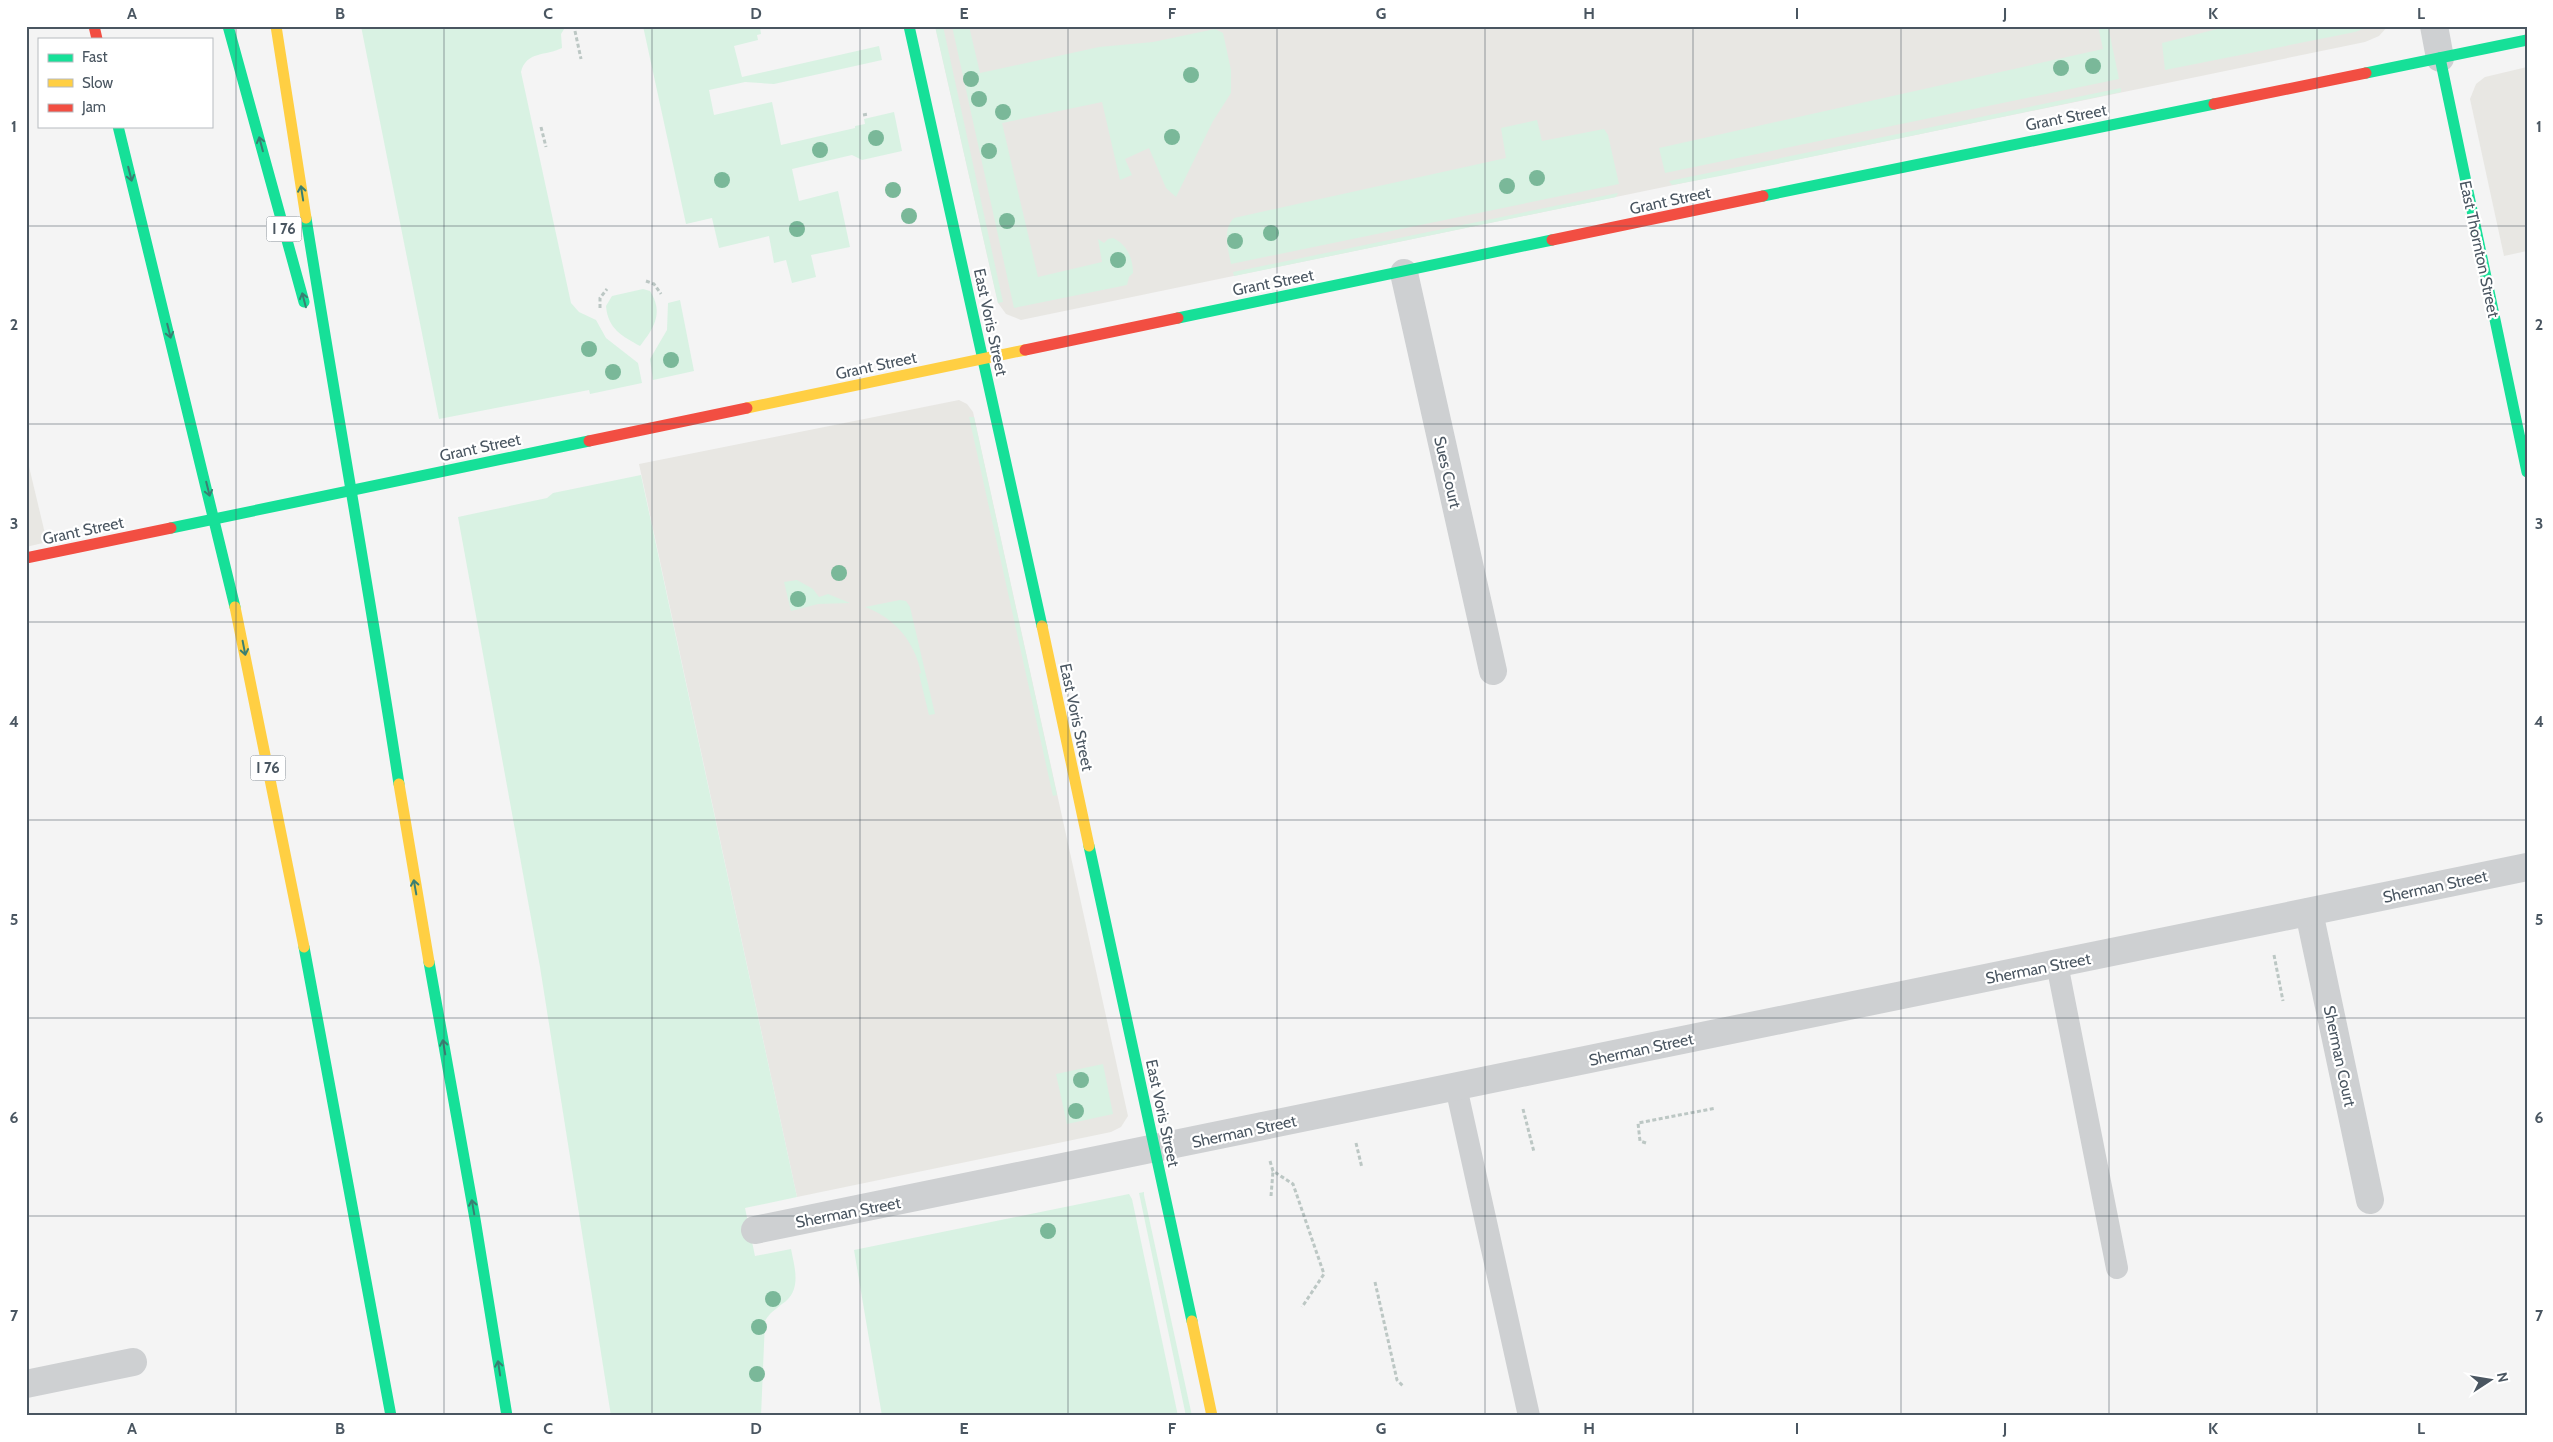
<svg xmlns="http://www.w3.org/2000/svg" width="2553" height="1442" viewBox="0 0 2553 1442" font-family="Cabin,sans-serif">
	<style>
		.commercial { fill: #e8e7e3 }
		.green { fill: #d9f2e3 }
		.lines { fill: none; stroke-linecap: round; stroke-linejoin: round }
		.path { stroke: #bcc7c4; stroke-width: 3; stroke-dasharray: 4 2.5; stroke-linecap: butt }
		.lane { stroke: #ced0d2; stroke-width: 22 }
		.street { stroke: #ced0d2; stroke-width: 28 }
		.fast { stroke: #16e098; stroke-width: 11 }
		.slow { stroke: #ffcf43; stroke-width: 11 }
		.jam { stroke: #f24e42; stroke-width: 11 }
		.tree { fill: #7ab899 }
		.oneway { stroke: #3a7f72 }
		.grid { fill: none; stroke: #4a5661; stroke-width: 1; stroke-opacity: 0.55 }
		.labels { text-anchor: middle; stroke-width: 4.5; stroke-linejoin: round; paint-order: stroke }
		.shield { fill: #fff; stroke: #808990; stroke-width: 1 }
		.shield-label { font-size: 15px; font-weight: bold; fill: #4a5661 }
		.street-label { font-size: 16px; fill: #4a5661; stroke: #fff }
		.neatline { fill: none; stroke: #4a5661; stroke-width: 2 }
		.grid-label { font-size: 16px; text-anchor: middle; font-weight: bold; fill: #4a5661 }
	</style>
	<rect width="100%" height="100%" fill="#f4f4f4"/>
	<!-- commercial -->
	<g class="commercial">
		<polygon points="935,26 2388,26 2379,36 2365,42 1021,320 1006,314 998,303"/>
		<polygon points="2527,67 2527,251 2504,256 2470,99 2476,84 2485,77"/>
		<polygon points="959,400 967,404 973,412 1128,1116 1121,1127 1111,1132 797,1197 639,464"/>
		<polygon points="26,454 47,542 26,547"/>
	</g>
	<!-- green -->
	<g class="green">
		<path d="M361 26H566L561 34 562 48C546 56 526 51 521 72L571 303 579 312 596 320 606 338 638 363 642 383 590 394 589 390 439 419Z"/>
		<polygon points="643,26 765,26 760,28 761,34 757,35 758,40 734,46 742,77 879,46 882,60 774,84 745,82 709,90 714,115 772,102 781,145 855,128 855,126 865,124 864,119 894,112 902,151 862,160 852,155 792,169 799,201 838,191 850,247 811,255 816,277 792,283 786,260 774,263 769,236 719,248 712,218 686,224"/>
		<polygon points="935,26 943,26 1003,302 998,303"/>
		<path d="M952 26H969L980 73 1099 47 1153 42 1215 29 1223 33 1231 70V93L1213 121 1176 197 1166 188 1149 148 1125 159 1132 175 1120 180 1102 102 1002 123 1038 277 1102 262 1098 239 1104 243 1108 239 1113 238C1127 244 1133 259 1133 273L1129 277 1127 285 1014 308Z"/>
		<polygon points="2098,26 2108,26 2119,79 1665,173 1659,148 2103,49"/>
		<polygon points="2229,26 2371,26 2355,32 2165,70 2162,43"/>
		<polygon points="2121,88 2121,92 1720,176 1672,185 1669,181"/>
		<path d="M1537 120 1542 141 1604 129 1608 135 1619 184 1231 264C1228 249 1222 230 1234 218L1506 158 1501 128Z"/>
		<polygon points="1618,193 1616,197 1234,276 1233,272"/>
		<path d="M643 289 650 291C664 313 654 328 640 346 622 336 608 329 606 306L612 296Z"/>
		<polygon points="680,300 694,371 653,380 650,359 667,330 668,303"/>
		<polygon points="969,417 974,417 1057,795 1053,796"/>
		<path d="M641 475 797 1197 745 1208 755 1256 791 1249C795 1269 802 1291 782 1304 775 1310 770 1312 765 1321L761 1416H611L540 967 458 517 547 498 553 493Z"/>
		<polygon points="797,580 813,589 819,597 828,594 850,603 818,604 791,611 784,582"/>
		<path d="M900 600 906 601 910 607 935 714 929 715 919 674 921 673C915 642 895 618 865 607Z"/>
		<polygon points="1103,1064 1113,1114 1067,1124 1056,1074"/>
		<polygon points="1144,1192 1144,1195 1192,1416 1186,1416 1139,1193"/>
		<polygon points="1129,1194 1132,1199 1178,1416 882,1416 854,1250"/>
	</g>
	<g class="lines">
		<!-- path -->
		<g class="path">
			<polyline points="575,31 581,59"/>
			<polyline points="863,115 869,114"/>
			<polyline points="541,127 546,147"/>
			<polyline points="646,281 654,284 661,294"/>
			<polyline points="600,308 600,298 607,289"/>
			<polyline points="2274,955 2283,1001"/>
			<polyline points="1523,1109 1534,1152"/>
			<polyline points="1356,1143 1362,1168"/>
			<polyline points="1646,1143 1640,1141 1638,1123 1716,1108"/>
			<polyline points="1270,1161 1273,1171 1293,1184 1324,1274 1302,1307"/>
			<polyline points="1271,1196 1273,1171"/>
			<polyline points="1375,1282 1397,1380 1404,1387"/>
		</g>
		<!-- lane -->
		<g class="lane">
			<polyline points="2057,964 2117,1268"/>
			<polyline points="1456,1087 1529,1416"/>
		</g>
		<!-- street -->
		<g class="street">
			<polyline points="2434,26 2440,58"/>
			<polyline points="1404,273 1493,671"/>
			<polyline points="2309,912 2370,1200"/>
			<polyline points="755,1230 2527,867"/>
			<polyline points="26,1384 133,1362"/>
		</g>
		<!-- fast -->
		<g class="fast">
			<polyline points="228,26 304,302"/>
			<polyline points="909,26 1042,626"/>
			<polyline points="2440,58 2527,472"/>
			<polyline points="2366,73 2527,40"/>
			<polyline points="118,126 235,607"/>
			<polyline points="1763,196 2214,104"/>
			<path d="M306 218C336 407 370 595 399 784"/>
			<polyline points="1178,318 1552,240"/>
			<polyline points="171,528 589,441"/>
			<polyline points="1089,846 1192,1321"/>
			<polyline points="304,947 391,1416"/>
			<polyline points="429,962 475,1219 507,1416"/>
		</g>
		<!-- slow -->
		<g class="slow">
			<polyline points="276,26 306,218"/>
			<polyline points="747,408 1025,350"/>
			<polyline points="235,607 304,947"/>
			<polyline points="1042,626 1089,846"/>
			<polyline points="399,784 429,962"/>
			<polyline points="1192,1321 1212,1416"/>
		</g>
		<!-- jam -->
		<g class="jam">
			<polyline points="94,26 97,39"/>
			<polyline points="2214,104 2366,73"/>
			<polyline points="1552,240 1763,196"/>
			<polyline points="1025,350 1178,318"/>
			<polyline points="589,441 747,408"/>
			<polyline points="26,558 171,528"/>
		</g>
	</g>
	<!-- trees -->
	<g class="tree">
		<circle cx="2093" cy="66" r="8"/>
		<circle cx="2061" cy="68" r="8"/>
		<circle cx="1191" cy="75" r="8"/>
		<circle cx="971" cy="79" r="8"/>
		<circle cx="979" cy="99" r="8"/>
		<circle cx="1003" cy="112" r="8"/>
		<circle cx="1172" cy="137" r="8"/>
		<circle cx="876" cy="138" r="8"/>
		<circle cx="820" cy="150" r="8"/>
		<circle cx="989" cy="151" r="8"/>
		<circle cx="1537" cy="178" r="8"/>
		<circle cx="722" cy="180" r="8"/>
		<circle cx="1507" cy="186" r="8"/>
		<circle cx="893" cy="190" r="8"/>
		<circle cx="909" cy="216" r="8"/>
		<circle cx="1007" cy="221" r="8"/>
		<circle cx="797" cy="229" r="8"/>
		<circle cx="1271" cy="233" r="8"/>
		<circle cx="1235" cy="241" r="8"/>
		<circle cx="1118" cy="260" r="8"/>
		<circle cx="589" cy="349" r="8"/>
		<circle cx="671" cy="360" r="8"/>
		<circle cx="613" cy="372" r="8"/>
		<circle cx="839" cy="573" r="8"/>
		<circle cx="798" cy="599" r="8"/>
		<circle cx="1081" cy="1080" r="8"/>
		<circle cx="1076" cy="1111" r="8"/>
		<circle cx="1048" cy="1231" r="8"/>
		<circle cx="773" cy="1299" r="8"/>
		<circle cx="759" cy="1327" r="8"/>
		<circle cx="757" cy="1374" r="8"/>
	</g>
	<!-- one-way arrows -->
	<defs><path id="oneway-shaft" d="M-6 0H5M1.5-3L5.5 0L1.5 3" fill="none" stroke-width="1.6" stroke-linecap="round" stroke-linejoin="round" transform="scale(1.25)"/></defs>
	<g class="oneway">
		<use href="#oneway-shaft" transform="translate(261 144) rotate(-105)"/>
		<use href="#oneway-shaft" transform="translate(130 174) rotate(76)"/>
		<use href="#oneway-shaft" transform="translate(302 193) rotate(-99)"/>
		<use href="#oneway-shaft" transform="translate(304 300) rotate(-105)"/>
		<use href="#oneway-shaft" transform="translate(169 331) rotate(76)"/>
		<use href="#oneway-shaft" transform="translate(208 489) rotate(76)"/>
		<use href="#oneway-shaft" transform="translate(244 648) rotate(79)"/>
		<use href="#oneway-shaft" transform="translate(415 887) rotate(-100)"/>
		<use href="#oneway-shaft" transform="translate(444 1047) rotate(-100)"/>
		<use href="#oneway-shaft" transform="translate(473 1207) rotate(-100)"/>
		<use href="#oneway-shaft" transform="translate(499 1368) rotate(-99)"/>
	</g>
	<!-- grid -->
	<path class="grid" d="M236 26V1416M444 26V1416M652 26V1416M860 26V1416M1068 26V1416M1277 26V1416M1485 26V1416M1693 26V1416M1901 26V1416M2109 26V1416M2317 26V1416M26 226H2527M26 424H2527M26 622H2527M26 820H2527M26 1018H2527M26 1216H2527"/>
	<g class="labels">
		<!-- shield labels -->
		<g class="shield">
			<rect x="266.5" y="216.5" width="35" height="25" rx="4"/>
			<rect x="250.5" y="755.5" width="35" height="25" rx="4"/>
		</g>
		<g class="shield-label">
			<text x="284" y="234">I 76</text>
			<text x="268" y="773">I 76</text>
		</g>
		<!-- street labels -->
		<g class="street-label">
			<text transform="translate(2066 117) rotate(-11)" y="6">Grant Street</text>
			<text transform="translate(1670 200) rotate(-12)" y="6">Grant Street</text>
			<text transform="translate(2480 249) rotate(78)" y="6">East Thornton Street</text>
			<text transform="translate(1273 282) rotate(-11)" y="6">Grant Street</text>
			<text transform="translate(991 322) rotate(78)" y="6">East Voris Street</text>
			<text transform="translate(876 365) rotate(-12)" y="6">Grant Street</text>
			<text transform="translate(480 447) rotate(-12)" y="6">Grant Street</text>
			<text transform="translate(1448 472) rotate(77)" y="6">Sues Court</text>
			<text transform="translate(83 530) rotate(-12)" y="6">Grant Street</text>
			<text transform="translate(1077 717) rotate(78)" y="6">East Voris Street</text>
			<text transform="translate(2435 886) rotate(-12)" y="6">Sherman Street</text>
			<text transform="translate(2038 968) rotate(-11)" y="6">Sherman Street</text>
			<text transform="translate(1641 1049) rotate(-12)" y="6">Sherman Street</text>
			<text transform="translate(2340 1056) rotate(78)" y="6">Sherman Court</text>
			<text transform="translate(1163 1113) rotate(78)" y="6">East Voris Street</text>
			<text transform="translate(1244 1131) rotate(-12)" y="6">Sherman Street</text>
			<text transform="translate(848 1212) rotate(-11)" y="6">Sherman Street</text>
		</g>
	</g>
	<!-- border -->
	<rect width="2553" height="1442" fill="none" stroke="#ffffff" stroke-width="55"/>
	<!-- legend -->
	<rect x="38" y="38" width="175" height="90" fill="#ffffff" stroke="#b7bbc0"/>
	<rect x="48" y="54" width="25" height="8" fill="#16e098" stroke="#b7bbc0"/>
	<text x="82" y="62" font-size="15" fill="#4a5661">Fast</text>
	<rect x="48" y="79" width="25" height="8" fill="#ffcf43" stroke="#b7bbc0"/>
	<text x="82" y="88" font-size="15" fill="#4a5661">Slow</text>
	<rect x="48" y="104" width="25" height="8" fill="#f24e42" stroke="#b7bbc0"/>
	<text x="82" y="112" font-size="15" fill="#4a5661">Jam</text>
	<!-- north arrow -->
	<g transform="translate(2490 1380) rotate(78)" stroke="#ffffff" stroke-width="4" paint-order="stroke">
	<path d="M0-4L9 19L0 12L-9 19Z" fill="#4a5661"/>
	<text y="-8" font-size="14" font-weight="bold" text-anchor="middle" fill="#4a5661">N</text>
	</g>
	<rect x="28" y="28" width="2498" height="1386" class="neatline"/>
	<g class="grid-label">
		<text x="132" y="19">A</text>
		<text x="340" y="19">B</text>
		<text x="548" y="19">C</text>
		<text x="756" y="19">D</text>
		<text x="964" y="19">E</text>
		<text x="1172" y="19">F</text>
		<text x="1381" y="19">G</text>
		<text x="1589" y="19">H</text>
		<text x="1797" y="19">I</text>
		<text x="2005" y="19">J</text>
		<text x="2213" y="19">K</text>
		<text x="2421" y="19">L</text>
		<text x="14" y="132">1</text>
		<text x="2539" y="132">1</text>
		<text x="14" y="330">2</text>
		<text x="2539" y="330">2</text>
		<text x="14" y="529">3</text>
		<text x="2539" y="529">3</text>
		<text x="14" y="727">4</text>
		<text x="2539" y="727">4</text>
		<text x="14" y="925">5</text>
		<text x="2539" y="925">5</text>
		<text x="14" y="1123">6</text>
		<text x="2539" y="1123">6</text>
		<text x="14" y="1321">7</text>
		<text x="2539" y="1321">7</text>
		<text x="132" y="1434">A</text>
		<text x="340" y="1434">B</text>
		<text x="548" y="1434">C</text>
		<text x="756" y="1434">D</text>
		<text x="964" y="1434">E</text>
		<text x="1172" y="1434">F</text>
		<text x="1381" y="1434">G</text>
		<text x="1589" y="1434">H</text>
		<text x="1797" y="1434">I</text>
		<text x="2005" y="1434">J</text>
		<text x="2213" y="1434">K</text>
		<text x="2421" y="1434">L</text>
	</g>
</svg>
